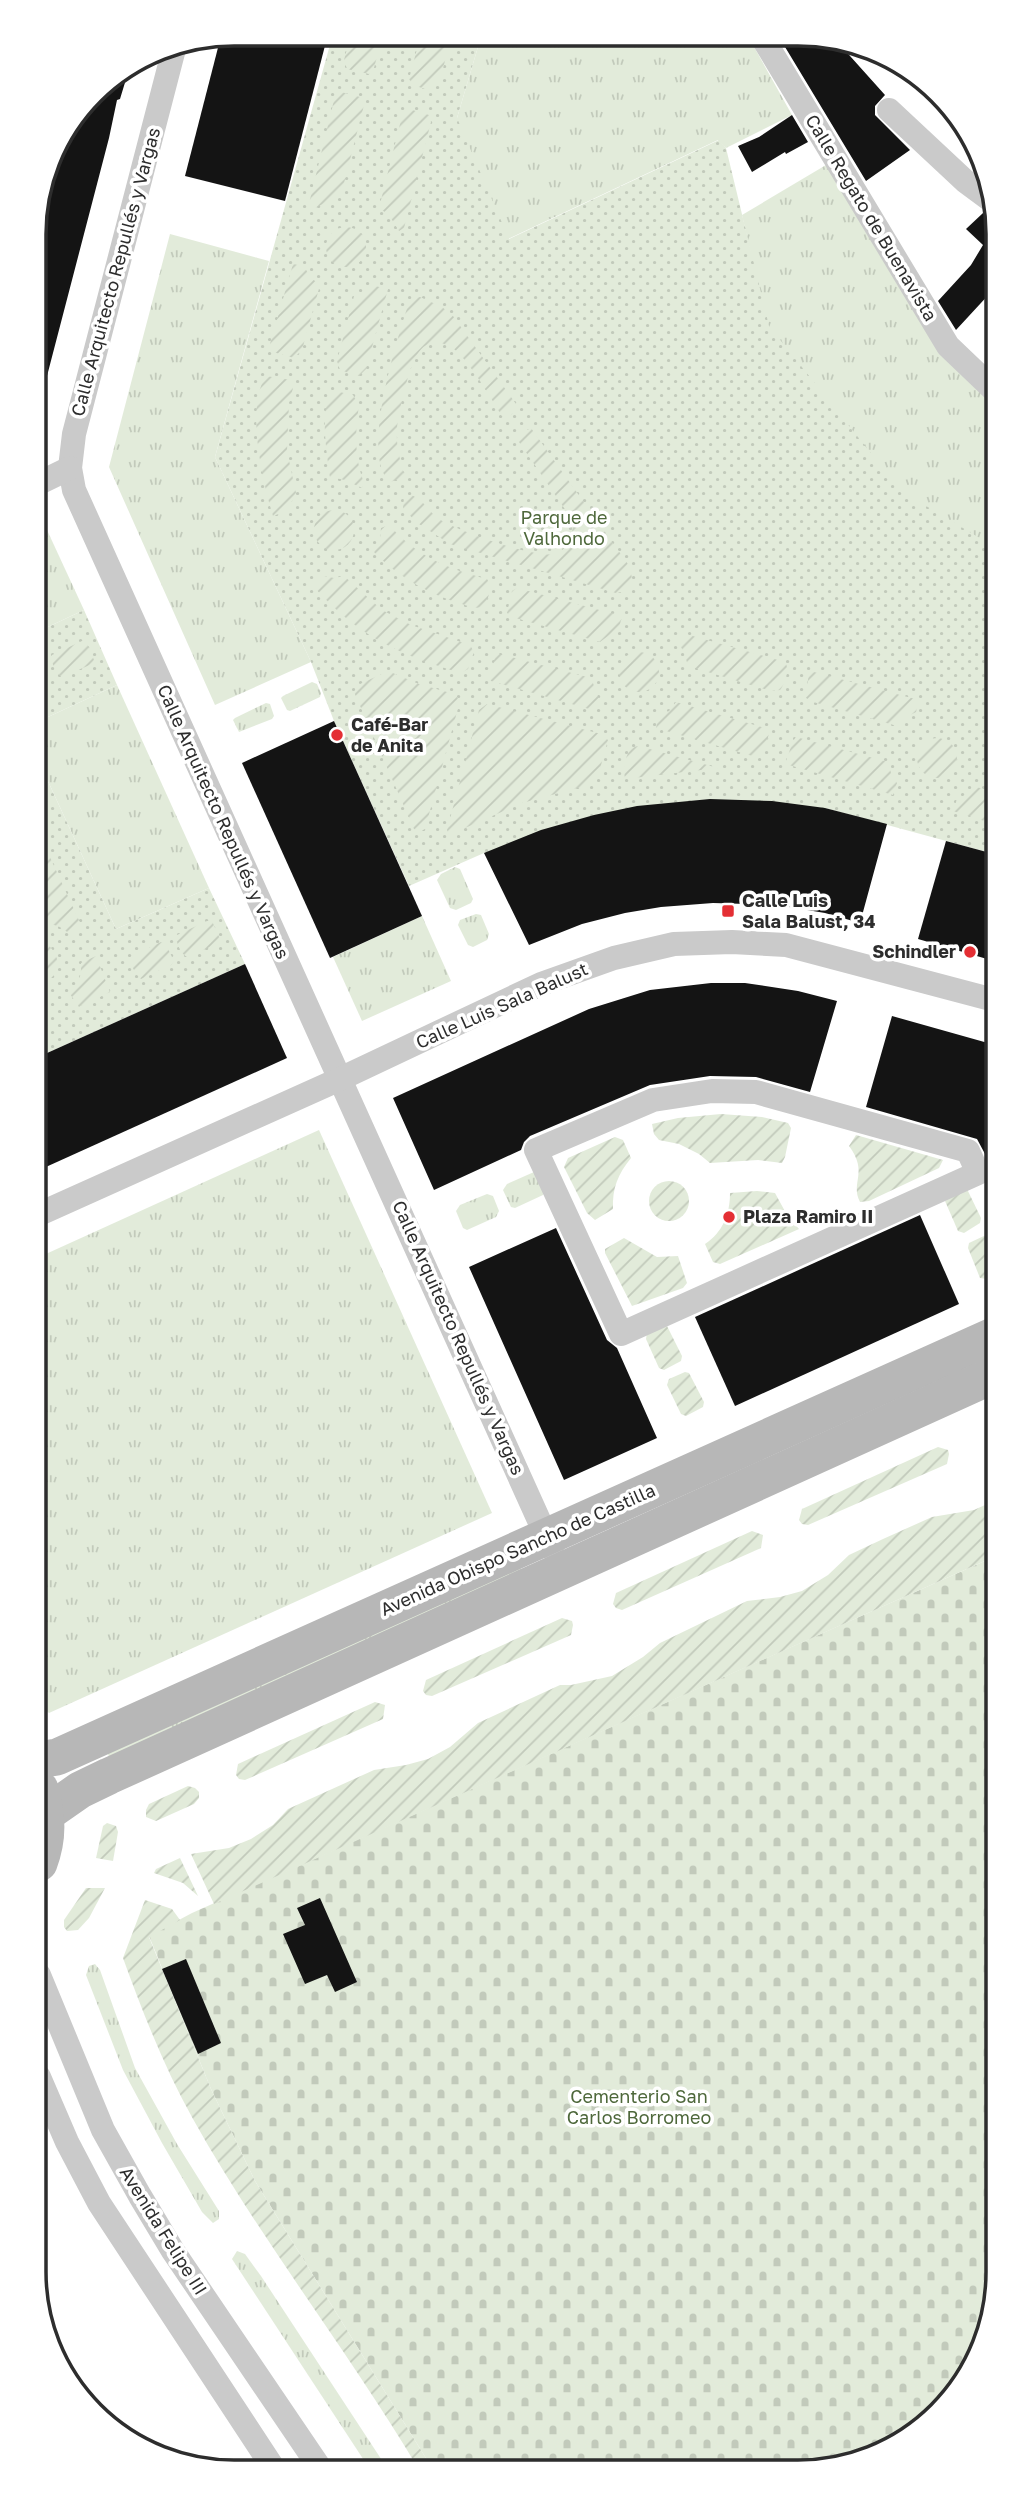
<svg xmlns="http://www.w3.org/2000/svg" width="1032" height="2506" viewBox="0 0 1032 2506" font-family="'Golos Text',sans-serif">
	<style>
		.grass { fill: url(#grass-tufts) }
		.cemetery { fill: url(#cemetery-stones) }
		.park { fill: url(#park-dots) }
		.garden { fill: url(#garden-furrows) }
		.building { fill: #141414 }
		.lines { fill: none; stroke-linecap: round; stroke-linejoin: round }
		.street { stroke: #cacaca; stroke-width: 24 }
		.secondary { stroke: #b7b7b7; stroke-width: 37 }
		.poi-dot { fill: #e42f34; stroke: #fff; stroke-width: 2.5 }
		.labels { text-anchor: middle; stroke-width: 7; stroke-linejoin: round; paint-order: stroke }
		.street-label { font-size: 18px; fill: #2d2d2d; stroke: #fff }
		.park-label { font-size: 18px; fill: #4e683b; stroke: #fff }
		.poi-label { font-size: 18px; font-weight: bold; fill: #2d2d2d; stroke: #fff; text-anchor: start }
		.rim { fill: none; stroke: #2d2d2d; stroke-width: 3.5 }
	</style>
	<defs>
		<pattern id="grass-tufts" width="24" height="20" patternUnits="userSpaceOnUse" patternTransform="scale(1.75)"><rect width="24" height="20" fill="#e2ebda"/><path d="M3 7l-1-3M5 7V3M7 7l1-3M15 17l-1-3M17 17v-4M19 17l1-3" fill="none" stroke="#c2cabb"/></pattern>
		<pattern id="cemetery-stones" width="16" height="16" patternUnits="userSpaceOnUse" patternTransform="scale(1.75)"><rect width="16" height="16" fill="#e2ebda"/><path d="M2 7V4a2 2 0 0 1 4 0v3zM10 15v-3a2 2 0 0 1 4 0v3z" fill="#c2cabb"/></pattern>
		<pattern id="park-dots" width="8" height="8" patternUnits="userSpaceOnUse" patternTransform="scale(1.75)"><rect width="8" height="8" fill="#e2ebda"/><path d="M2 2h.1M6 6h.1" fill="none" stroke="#c2cabb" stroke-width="1.8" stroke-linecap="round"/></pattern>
		<pattern id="garden-furrows" width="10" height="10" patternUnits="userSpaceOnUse" patternTransform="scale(1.75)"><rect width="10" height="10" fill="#e2ebda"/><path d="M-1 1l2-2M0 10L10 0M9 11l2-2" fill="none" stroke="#c2cabb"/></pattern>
	</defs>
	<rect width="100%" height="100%" fill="#fff"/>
	<!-- grass -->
	<g class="grass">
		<polygon points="491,35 748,36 792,115 726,148 718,140 451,266 457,118 480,40"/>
		<polygon points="826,165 959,371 993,402 994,697 689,611 755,272 742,215"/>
		<polygon points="170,234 269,261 215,457 311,662 215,705 109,467"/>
		<polygon points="41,517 84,610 35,633 35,520"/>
		<polygon points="312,682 317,684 321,693 320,697 290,711 287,710 281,698 283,696"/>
		<polygon points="117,685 209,888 116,929 35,753 35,723"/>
		<polygon points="266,703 270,704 274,716 272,719 239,732 233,720 235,718"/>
		<polygon points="455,867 460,869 473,899 471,903 456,910 450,908 437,880 441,874"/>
		<polygon points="476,914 481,915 489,934 487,940 473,947 468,945 458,925 460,920"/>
		<polygon points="422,916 451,981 362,1021 333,957"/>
		<polygon points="319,1130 492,1513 49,1713 38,1704 37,1258"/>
		<polygon points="534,1172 546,1189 543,1195 515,1208 511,1207 503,1190 507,1184"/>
		<polygon points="487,1194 493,1196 499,1211 496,1217 467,1230 463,1228 456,1211 460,1205"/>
		<polygon points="519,1567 524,1572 110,1759 107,1752"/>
		<polygon points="95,1964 100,1970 135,2068 177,2144 219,2211 219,2219 213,2223 202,2212 162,2143 123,2070 86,1975 89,1966"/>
		<polygon points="237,2251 245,2254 261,2276 387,2468 369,2468 232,2259"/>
	</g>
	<!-- cemetery -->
	<polygon class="cemetery" points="996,1556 998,2285 957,2395 909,2439 850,2466 432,2468 255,2181 211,2089 149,1936 192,1913"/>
	<!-- park -->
	<g class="park">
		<polygon points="333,34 491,35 480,40 457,118 509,239 719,140 726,148 769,326 882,467 911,497 993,546 994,854 825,808 484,853 409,886 334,721 311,662 215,457"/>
		<polygon points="84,610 117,685 35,723 35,633"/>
		<polygon points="35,753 116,929 209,888 245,964 36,1058"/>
	</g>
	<!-- garden -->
	<g class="garden">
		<polygon points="351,34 383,34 374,68 369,74 347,69 344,60"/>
		<polygon points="421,34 452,35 439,83 431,91 413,85 409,79"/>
		<polygon points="341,92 360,97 364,105 341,195 311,210 308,208 335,96"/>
		<polygon points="409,109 429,115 431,122 404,228 399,231 389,215 379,208 402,116"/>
		<circle cx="346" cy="247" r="20"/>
		<polygon points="293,264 304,266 310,277 320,285 302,350 294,358 273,352 270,344"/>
		<polygon points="375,286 388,289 366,369 359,376 340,370 337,361 354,296"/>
		<path d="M420 297 442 307 453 316 516 404 512 414 507 417 502 416C492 400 466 355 451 347 419 330 411 366 405 389 402 402 397 417 397 431 396 446 400 460 404 474L399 479 390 482C359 456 398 337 409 302L412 298Z"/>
		<path d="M266 376 291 380 293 388 289 403 287 451 296 493 287 511 273 516C263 482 245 407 266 376Z"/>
		<path d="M335 391 353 395 359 405C355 432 354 457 364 483L362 488 345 480 330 477C328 459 317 401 335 391Z"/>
		<path d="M531 428 630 567 632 579 627 591 616 593 450 544 416 522 403 508 404 498 411 495C423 499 429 512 439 519 455 530 534 558 552 554 569 551 573 536 573 521L517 439 519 434Z"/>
		<circle cx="334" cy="530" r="20"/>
		<path d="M389 525C418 557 446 568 487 579L491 586C489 592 488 603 483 606 477 610 468 606 462 604 429 594 398 577 374 552L380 539 381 528Z"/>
		<path d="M324 576 334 578 344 576 382 610 411 625 470 645 474 652 468 669 461 673C397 654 358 636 313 586Z"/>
		<polygon points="517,588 622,616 619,628 600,642 512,617 507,613 512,591"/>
		<path d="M682 633 785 662C790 669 785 684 780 690L771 691 688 666 684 652 679 644Z"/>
		<path d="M82 641H86L94 660 92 664 62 677C56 674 50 661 52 655Z"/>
		<circle cx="639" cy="672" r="20"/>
		<polygon points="499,654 591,678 599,699 596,711 491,681 489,677 495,657"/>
		<polygon points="388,671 419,684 454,694 460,701 425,829 419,832 414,829 354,692 358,685"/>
		<polygon points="814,672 919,700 916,712 904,718 897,726 810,701 805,697 809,674"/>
		<polygon points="676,702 765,728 769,733 764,754 756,757 656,728 659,715 669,711"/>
		<polygon points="487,704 601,734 608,740 596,783 522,803 449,835 447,830 479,710"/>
		<polygon points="796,737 888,762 891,773 897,783 893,795 789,765 786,761 793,741"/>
		<circle cx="937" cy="758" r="20"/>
		<path d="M639 746 718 768 625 779C623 767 625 747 639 746Z"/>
		<polygon points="973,786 994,792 994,824 953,811 957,799 967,794"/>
		<path d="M49 855 83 929 71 935C60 926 53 922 38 925L36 919V860Z"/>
		<path d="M207 921H212L220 939 217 944 187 957C181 954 175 942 177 935Z"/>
		<path d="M161 942 165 943 174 961 171 965 141 979C135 974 129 963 131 956Z"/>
		<path d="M36 943 48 945C64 959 60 982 36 983Z"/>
		<path d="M96 956 110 992 79 1007 70 994C78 985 82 975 81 963Z"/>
		<polygon points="721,1114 762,1117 788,1123 791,1128 785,1157 782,1163 758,1160 710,1163 699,1154 679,1144 659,1140 654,1134 652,1124 678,1118"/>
		<path d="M856 1135 943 1160 939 1168 869 1201 860 1202C850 1182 869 1173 849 1146Z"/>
		<path d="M615 1137 623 1140 631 1158C618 1174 612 1188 613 1209L595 1220 587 1213 564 1167 568 1158Z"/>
		<circle cx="669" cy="1201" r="20"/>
		<polygon points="967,1189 981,1218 980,1223 964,1233 958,1231 945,1201"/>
		<path d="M757 1191 775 1193 787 1215 799 1229 720 1264 713 1262 705 1244C723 1232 730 1214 730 1193Z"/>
		<polygon points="986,1235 990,1236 995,1250 995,1274 987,1279 980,1278 968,1248 969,1243"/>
		<polygon points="624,1238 657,1257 678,1256 687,1283 683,1288 632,1306 605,1253 605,1249"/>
		<polygon points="667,1326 682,1356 681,1361 664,1370 659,1368 646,1339 647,1333"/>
		<polygon points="685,1372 689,1373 704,1402 703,1407 686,1416 681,1414 667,1385 669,1379"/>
		<polygon points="938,1447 948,1450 949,1454 947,1464 808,1525 802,1524 799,1520 802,1509"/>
		<polygon points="996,1500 996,1556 214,1904 191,1854 229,1848 251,1839 273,1825 288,1809 374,1770 406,1765 428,1759 450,1747 478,1723 560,1685 571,1685 612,1676 643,1657 660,1643 747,1601 780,1597 802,1591 828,1575 849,1555 883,1539 932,1517 974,1510"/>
		<polygon points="752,1531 763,1535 761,1548 622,1610 616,1608 613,1604 616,1593"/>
		<polygon points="562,1618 572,1621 573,1625 571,1635 432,1696 426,1695 423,1691 426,1680"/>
		<polygon points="375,1702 385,1705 383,1719 245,1780 239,1779 236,1775 238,1764"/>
		<polygon points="188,1786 195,1788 199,1792 199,1798 194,1804 156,1821 146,1817 146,1810 149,1804"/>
		<polygon points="107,1823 116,1826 118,1832 113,1861 96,1858 103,1826"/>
		<polygon points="180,1858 198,1896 183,1883 154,1873 156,1869"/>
		<polygon points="86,1888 105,1888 89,1918 78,1930 67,1931 64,1927 64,1920"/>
		<path d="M145 1900 172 1909 180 1920 149 1937 211 2089 255 2181 432 2468H418C347 2349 260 2239 193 2119 164 2067 143 2013 123 1958Z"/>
	</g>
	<!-- building -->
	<g class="building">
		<polygon points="234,33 328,34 285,201 185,176 221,36"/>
		<polygon points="779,37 833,37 885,95 875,106 875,115 910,150 866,181"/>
		<polygon points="130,66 120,99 117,100 109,138 41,399 34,398 34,220 54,145 101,83"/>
		<polygon points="792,115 808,142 786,154 785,152 752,172 738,146 759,137"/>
		<polygon points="983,213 992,216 992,291 956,330 938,301 971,265 983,245 966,229"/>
		<polygon points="334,721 422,916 330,958 242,763"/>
		<polygon points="710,799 772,801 825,808 887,824 860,923 825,913 777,905 713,903 661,907 625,913 582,924 529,945 484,853 541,830 594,815 637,806"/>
		<polygon points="946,841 994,854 994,961 918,939"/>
		<polygon points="245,964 287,1058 37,1171 36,1058"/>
		<polygon points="711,983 745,983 798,991 837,1001 810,1092 756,1077 710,1076 650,1085 530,1136 524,1142 521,1150 434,1190 393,1098 589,1009 650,990"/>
		<polygon points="892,1016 995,1045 995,1191 990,1181 993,1174 992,1167 977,1139 866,1107"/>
		<polygon points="920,1215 959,1304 735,1406 695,1317"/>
		<polygon points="556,1228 607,1340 617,1348 657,1438 564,1480 469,1267"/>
		<polygon points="320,1898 357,1982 335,1992 327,1975 305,1984 283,1934 305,1925 297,1908"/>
		<polygon points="186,1959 221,2043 198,2054 162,1969"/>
	</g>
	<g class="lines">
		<!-- street -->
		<g class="street">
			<polyline points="762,37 948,346 993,389"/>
			<polyline points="175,45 74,434 70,468 74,490 552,1549"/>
			<polyline points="889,110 965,181 992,201"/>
			<polyline points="35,485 70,468"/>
			<polygon points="712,1091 756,1092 968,1151 978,1173 621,1334 536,1150 653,1100"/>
			<polyline points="37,1215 340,1079 541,984 614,958 674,944 732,942 786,945 994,1000"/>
			<polyline points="39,1975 103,2130 140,2196 173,2251 320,2468"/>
			<polyline points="39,2077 67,2142 99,2203 274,2469"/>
		</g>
		<!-- secondary -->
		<g class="secondary">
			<polyline points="38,1760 57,1757 995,1335"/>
			<polyline points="47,1813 80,1790 109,1776 996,1374"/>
			<path d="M39 1863C49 1837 47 1816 40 1789"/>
		</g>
	</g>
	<!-- markers -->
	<g class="poi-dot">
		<circle cx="337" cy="735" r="7"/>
		<rect x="721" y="904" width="14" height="14" rx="3.5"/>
		<circle cx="970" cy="952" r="7"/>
		<circle cx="729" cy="1217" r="7"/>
	</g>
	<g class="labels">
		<!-- street labels -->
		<g class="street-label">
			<text transform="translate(871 218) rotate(59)" y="6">Calle Regato de Buenavista</text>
			<text transform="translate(116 272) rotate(-75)" y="6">Calle Arquitecto Repullés y Vargas</text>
			<text transform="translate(223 822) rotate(66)" y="6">Calle Arquitecto Repullés y Vargas</text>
			<text transform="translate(502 1006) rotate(-24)" y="6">Calle Luis Sala Balust</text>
			<text transform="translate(458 1338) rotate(66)" y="6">Calle Arquitecto Repullés y Vargas</text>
			<text transform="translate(518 1550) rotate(-24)" y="6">Avenida Obispo Sancho de Castilla</text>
			<text transform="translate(163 2231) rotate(58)" y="6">Avenida Felipe III</text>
		</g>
		<!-- park labels -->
		<g class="park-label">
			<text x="564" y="524">Parque de<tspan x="564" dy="21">Valhondo</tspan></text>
			<text x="639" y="2103">Cementerio San<tspan x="639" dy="21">Carlos Borromeo</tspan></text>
		</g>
		<!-- poi labels -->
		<g class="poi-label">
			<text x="351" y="731">Café-Bar<tspan x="351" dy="21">de Anita</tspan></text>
			<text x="742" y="907">Calle Luis<tspan x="742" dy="21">Sala Balust, 34</tspan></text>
			<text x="956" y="958" text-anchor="end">Schindler</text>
			<text x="743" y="1223">Plaza Ramiro II</text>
		</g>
	</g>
	<!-- crop -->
	<path d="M0 0H1032V2506H0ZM234 46H798A188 188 0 0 1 986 234V2272A188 188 0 0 1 798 2460H234A188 188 0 0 1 46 2272V234A188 188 0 0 1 234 46Z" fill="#fff" fill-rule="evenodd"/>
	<path class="rim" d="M234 46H798A188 188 0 0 1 986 234V2272A188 188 0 0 1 798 2460H234A188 188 0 0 1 46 2272V234A188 188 0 0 1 234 46Z"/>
</svg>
